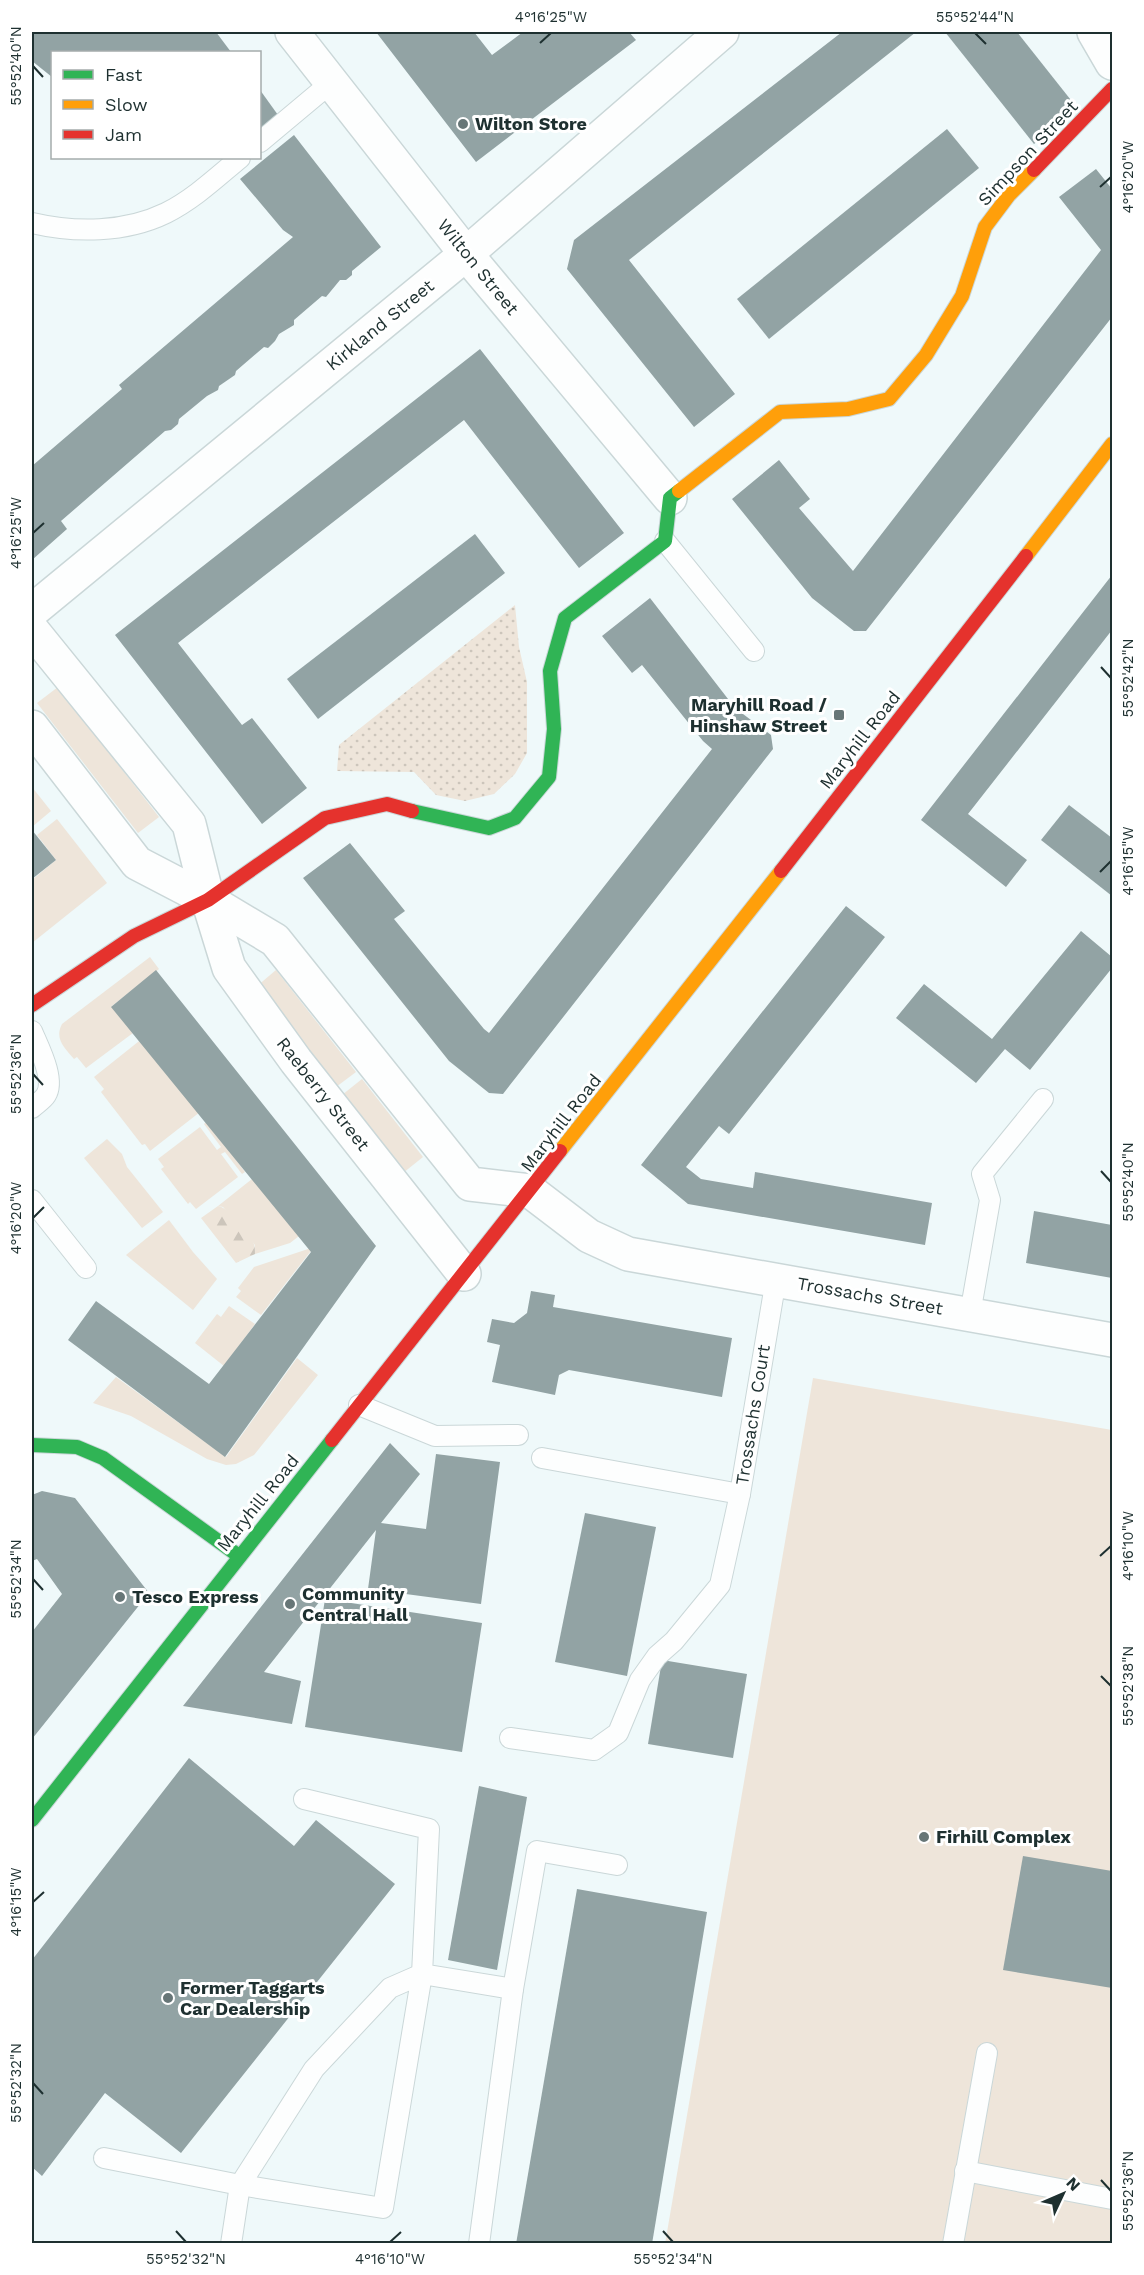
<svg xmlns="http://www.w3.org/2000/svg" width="1144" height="2275" viewBox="0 0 1144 2275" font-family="'Work Sans',sans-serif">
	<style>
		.grass { fill: #eee5da }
		.forest { fill: url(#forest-firs) }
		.park { fill: url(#park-dots) }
		.building { fill: #92a3a4 }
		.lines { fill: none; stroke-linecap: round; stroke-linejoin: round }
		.lane-casing { stroke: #cad7d8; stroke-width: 22 }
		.street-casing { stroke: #cad7d8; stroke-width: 36 }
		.fast-casing { stroke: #cad7d8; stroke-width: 16 }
		.slow-casing { stroke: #cad7d8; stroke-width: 16 }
		.jam-casing { stroke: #cad7d8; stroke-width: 16 }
		.lane { stroke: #fdfefe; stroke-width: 20 }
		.street { stroke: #fdfefe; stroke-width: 33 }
		.fast { stroke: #30b455; stroke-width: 14 }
		.slow { stroke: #ff9f0a; stroke-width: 14 }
		.jam { stroke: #e5322d; stroke-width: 14 }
		.ticks { fill: none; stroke: #1e3030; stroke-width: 2 }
		.poi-dot { fill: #677677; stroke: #fff; stroke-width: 2 }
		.labels { text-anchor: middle; stroke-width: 6; stroke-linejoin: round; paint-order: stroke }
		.poi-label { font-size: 18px; font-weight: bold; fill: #1e3030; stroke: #fff; text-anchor: start }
		.street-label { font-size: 18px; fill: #1e3030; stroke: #fff }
		.neatline { fill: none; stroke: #1e3030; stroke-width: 2 }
		.ticks-label { font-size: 15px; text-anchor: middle; fill: #1e3030 }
	</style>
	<defs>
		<pattern id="forest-firs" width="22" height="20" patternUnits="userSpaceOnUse" patternTransform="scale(1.5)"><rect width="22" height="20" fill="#eee5da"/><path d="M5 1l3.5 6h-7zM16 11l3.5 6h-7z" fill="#ccc5bb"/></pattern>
		<pattern id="park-dots" width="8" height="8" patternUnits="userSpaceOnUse" patternTransform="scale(1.5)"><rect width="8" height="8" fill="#eee5da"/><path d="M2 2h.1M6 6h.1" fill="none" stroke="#ccc5bb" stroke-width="1.8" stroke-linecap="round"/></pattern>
	</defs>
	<rect width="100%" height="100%" fill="#eff9fa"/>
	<!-- grass -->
	<g class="grass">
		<polygon points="58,687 159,817 138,833 37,703"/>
		<polygon points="32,787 51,811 32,827"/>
		<polygon points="57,819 107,883 32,943 32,880 56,860 37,835"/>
		<path d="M150 957 159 969 112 1006 133 1033 86 1068 77 1057 74 1059C65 1048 54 1039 62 1024Z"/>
		<polygon points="276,970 356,1072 336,1087 256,987"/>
		<polygon points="148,1034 200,1112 150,1151 145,1144 142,1145 101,1092 104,1089 94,1077"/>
		<polygon points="362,1079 423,1157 403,1173 342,1095"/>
		<polygon points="207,1121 245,1172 242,1174 225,1152 221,1154 238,1177 196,1209 190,1202 188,1204 161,1169 164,1167 158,1159 200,1127 217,1150 221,1147 204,1124"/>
		<polygon points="107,1139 122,1154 127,1167 163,1212 142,1228 84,1158"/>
		<polygon points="252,1179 303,1233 290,1243 255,1254 255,1245 223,1207 218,1206"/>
		<polygon points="169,1220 193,1252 217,1279 193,1310 126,1255"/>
		<polygon points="314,1247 261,1315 236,1297 241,1291 238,1288 254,1267"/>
		<polygon points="229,1306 255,1324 224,1366 195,1343 217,1314 221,1317"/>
		<polygon points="297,1358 318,1375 254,1455 236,1464 226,1465 207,1459 131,1416 93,1403 116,1377 226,1457"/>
		<polygon points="813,1378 1112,1430 1112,2243 665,2244"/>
	</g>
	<!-- forest -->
	<path class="forest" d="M218 1206C228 1207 250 1234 254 1244 255 1246 255 1252 255 1254L236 1263 201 1218Z"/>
	<!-- park -->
	<polygon class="park" points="515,605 519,647 527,682 527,753 515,774 494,794 465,801 436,795 414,772 337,771 339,745"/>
	<!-- building -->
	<g class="building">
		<polygon points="32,32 216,32 231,52 52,52 52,77 32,61"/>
		<polygon points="376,32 474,32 492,55 523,32 629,32 636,40 476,162"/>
		<polygon points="842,32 916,32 629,260 735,394 694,427 567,269 574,240"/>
		<polygon points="945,32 1017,32 1078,109 1034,144"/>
		<polygon points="260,90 278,115 260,130"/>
		<polygon points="947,129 979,168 769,339 737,299"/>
		<polygon points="294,135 381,247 352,271 352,275 346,280 340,280 326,297 322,296 294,320 294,325 279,334 275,341 268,348 264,347 236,371 235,375 219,386 218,390 207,396 179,419 178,424 171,430 165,431 61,521 67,529 32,560 32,466 122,389 119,385 293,237 283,230 240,179"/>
		<polygon points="1096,169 1112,189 1112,317 866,631 854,631 812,598 732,499 779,460 810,499 799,508 853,571 1101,250 1059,197"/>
		<polygon points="480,349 624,533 579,568 464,420 178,643 242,725 252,718 307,788 262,824 115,635"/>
		<polygon points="475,534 505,573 318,719 287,679"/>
		<polygon points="1112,575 1112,630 968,814 1027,860 1006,887 921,820"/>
		<polygon points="650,598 735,708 771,735 773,749 503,1094 489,1093 449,1061 303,878 350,843 405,911 394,919 484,1029 489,1033 712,749 703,741 642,665 632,673 602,636"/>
		<polygon points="1069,805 1112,838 1112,896 1041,840"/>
		<polygon points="32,830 56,860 32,879"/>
		<polygon points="846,906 885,937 729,1134 719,1126 686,1167 701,1179 753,1188 755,1172 932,1203 925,1245 688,1204 641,1165"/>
		<polygon points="1081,931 1112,957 1112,968 1030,1070 1005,1049 976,1083 896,1018 924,984 992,1039"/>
		<polygon points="156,970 376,1246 225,1457 68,1340 96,1301 209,1384 311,1252 111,1007"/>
		<polygon points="1034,1211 1112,1225 1112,1278 1026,1263"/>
		<polygon points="531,1291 555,1295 553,1307 732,1338 722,1397 569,1370 559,1375 555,1395 492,1382 500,1345 487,1342 492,1319 514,1323 527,1313"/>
		<polygon points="390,1443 420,1474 381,1523 426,1529 436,1454 500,1462 481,1604 368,1589 376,1530 264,1672 301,1681 292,1724 183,1706"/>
		<polygon points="42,1491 75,1498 149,1593 32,1739 32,1632 62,1594 37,1559 32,1561 32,1495"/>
		<polygon points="585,1513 656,1527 627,1676 555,1662"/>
		<polygon points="325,1599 482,1623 462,1752 305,1727"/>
		<polygon points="662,1660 747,1674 733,1758 648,1744"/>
		<polygon points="189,1758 294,1846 316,1820 395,1884 181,2153 105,2093 42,2176 32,2167 32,1960"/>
		<polygon points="479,1786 527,1797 497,1970 448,1960"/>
		<polygon points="1023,1856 1112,1871 1112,1988 1003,1970"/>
		<polygon points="577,1889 707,1912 652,2244 516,2244"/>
	</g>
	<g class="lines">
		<defs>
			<g id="lane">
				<polyline points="260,142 333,81"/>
				<path d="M32 223C75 233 125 233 166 213 194 199 217 177 240 158"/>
				<polyline points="665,541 754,651"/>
				<path d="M32 1031C38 1046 56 1079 46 1095 43 1100 36 1104 32 1108"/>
				<polyline points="32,1200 86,1268"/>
				<polyline points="970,1314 990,1200 982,1174 1043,1099"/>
				<polyline points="359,1405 435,1436 518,1435"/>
				<polyline points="542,1458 740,1494 776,1279"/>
				<polyline points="510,1738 594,1750 618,1733 640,1680 657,1656 674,1641 720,1585 740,1494"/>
				<polyline points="304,1799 429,1829 422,1974 390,1988 314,2069 240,2185 383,2208 422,1974 513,1989 479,2244"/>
				<polyline points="513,1989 537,1851 617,1865"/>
				<polyline points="104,2158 240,2185 231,2244"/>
				<polyline points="965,2171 1112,2199"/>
				<polyline points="953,2244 987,2053"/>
			</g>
			<g id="street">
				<polyline points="292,32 466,254 670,498"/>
				<polyline points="1094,32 1112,63"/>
				<polyline points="32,611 466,254 722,32"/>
				<polyline points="32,630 189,824 208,900 229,968 296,1061 464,1274"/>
				<polyline points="32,727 137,863 208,900 275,940 470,1184 530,1191 589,1236 628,1254 1112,1340"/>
			</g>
			<g id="fast">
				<polyline points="412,811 489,828 515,818 549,777 554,729 550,671 565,618 665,541 670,498 679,491"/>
				<polyline points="32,1445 77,1447 103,1458 239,1556"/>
				<polyline points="32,1820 332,1440"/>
			</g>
			<g id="slow">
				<polyline points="679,491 780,412 848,409 889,399 926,355 962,296 985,227 1009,195 1034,170"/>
				<polyline points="1026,556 1112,444"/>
				<polyline points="560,1151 781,871"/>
			</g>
			<g id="jam">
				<polyline points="1034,170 1112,89"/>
				<polyline points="781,871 1026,556"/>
				<polyline points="32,1005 134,936 208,900 325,818 387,804 412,811"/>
				<polyline points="332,1440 560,1151"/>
			</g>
		</defs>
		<!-- lane casing -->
		<use href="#lane" class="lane-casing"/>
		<!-- street casing -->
		<use href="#street" class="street-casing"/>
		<!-- fast casing -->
		<use href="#fast" class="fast-casing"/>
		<!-- slow casing -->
		<use href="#slow" class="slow-casing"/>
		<!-- jam casing -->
		<use href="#jam" class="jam-casing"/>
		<!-- lane -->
		<use href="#lane" class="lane"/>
		<!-- street -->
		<use href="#street" class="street"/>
		<!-- fast -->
		<use href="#fast" class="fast"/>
		<!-- slow -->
		<use href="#slow" class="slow"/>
		<!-- jam -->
		<use href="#jam" class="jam"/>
	</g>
	<!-- ticks -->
	<path class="ticks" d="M975 33 986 44M540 43 551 33M33 66 43 77M1100 187 1111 177M33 533 44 523M1101 667 1111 678M1100 872 1111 861M33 1074 43 1085M1101 1171 1111 1182M33 1218 44 1207M1100 1556 1111 1546M33 1579 43 1590M1101 1676 1111 1686M33 1902 44 1892M33 2083 43 2094M1101 2180 1111 2191M176 2231 186 2242M663 2231 673 2242M390 2242 401 2232"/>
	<!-- markers -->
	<g class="poi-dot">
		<circle cx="463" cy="124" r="6"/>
		<rect x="833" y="709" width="12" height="12" rx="3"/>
		<circle cx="120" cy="1597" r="6"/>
		<circle cx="290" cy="1604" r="6"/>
		<circle cx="924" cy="1837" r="6"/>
		<circle cx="168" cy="1998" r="6"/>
	</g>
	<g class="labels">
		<!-- poi labels -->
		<g class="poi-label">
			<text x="475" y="130">Wilton Store</text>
			<text x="827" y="711" text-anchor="end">Maryhill Road /<tspan x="827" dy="21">Hinshaw Street</tspan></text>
			<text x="302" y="1600">Community<tspan x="302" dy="21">Central Hall</tspan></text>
			<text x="132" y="1603">Tesco Express</text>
			<text x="936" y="1843">Firhill Complex</text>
			<text x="180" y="1994">Former Taggarts<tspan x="180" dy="21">Car Dealership</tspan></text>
		</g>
		<!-- street labels -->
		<g class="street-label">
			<text transform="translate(1028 153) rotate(-47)" y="6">Simpson Street</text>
			<text transform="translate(478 267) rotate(51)" y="6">Wilton Street</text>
			<text transform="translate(380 325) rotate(-39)" y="6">Kirkland Street</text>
			<text transform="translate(860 740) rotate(-52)" y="6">Maryhill Road</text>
			<text transform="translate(323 1094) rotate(52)" y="6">Raeberry Street</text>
			<text transform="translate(561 1123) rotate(-52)" y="6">Maryhill Road</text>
			<text transform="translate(870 1296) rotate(10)" y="6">Trossachs Street</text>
			<text transform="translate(753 1415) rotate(-81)" y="6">Trossachs Court</text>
			<text transform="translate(258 1503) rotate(-51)" y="6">Maryhill Road</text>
		</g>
	</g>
	<!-- border -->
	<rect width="1144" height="2275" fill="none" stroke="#ffffff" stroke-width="66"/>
	<!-- legend -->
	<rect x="51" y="51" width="210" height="108" fill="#ffffff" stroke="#a5acac" stroke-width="1.5"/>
	<rect x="63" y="70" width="30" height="9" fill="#30b455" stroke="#a5acac" stroke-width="1.5"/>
	<text x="105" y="81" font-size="18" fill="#1e3030">Fast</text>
	<rect x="63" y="100" width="30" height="9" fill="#ff9f0a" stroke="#a5acac" stroke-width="1.5"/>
	<text x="105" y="111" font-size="18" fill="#1e3030">Slow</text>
	<rect x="63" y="130" width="30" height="9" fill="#e5322d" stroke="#a5acac" stroke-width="1.5"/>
	<text x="105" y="141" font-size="18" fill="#1e3030">Jam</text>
	<!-- north arrow -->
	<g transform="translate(1063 2194) rotate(46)" stroke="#ffffff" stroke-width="4.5" paint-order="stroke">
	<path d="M0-4.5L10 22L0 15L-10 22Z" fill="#1e3030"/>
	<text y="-9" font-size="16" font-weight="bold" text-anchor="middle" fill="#1e3030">N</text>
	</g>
	<rect x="33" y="33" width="1078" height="2209" class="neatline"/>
	<g class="ticks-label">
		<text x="551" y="22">4°16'25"W</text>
		<text x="975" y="22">55°52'44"N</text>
		<text transform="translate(16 66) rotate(-90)" y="5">55°52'40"N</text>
		<text transform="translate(1128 177) rotate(-90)" y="5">4°16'20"W</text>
		<text transform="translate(16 533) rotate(-90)" y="5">4°16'25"W</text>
		<text transform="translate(1128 678) rotate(-90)" y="5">55°52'42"N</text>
		<text transform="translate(1128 861) rotate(-90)" y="5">4°16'15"W</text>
		<text transform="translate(16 1074) rotate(-90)" y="5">55°52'36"N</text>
		<text transform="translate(1128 1182) rotate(-90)" y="5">55°52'40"N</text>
		<text transform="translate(16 1218) rotate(-90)" y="5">4°16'20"W</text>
		<text transform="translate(1128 1546) rotate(-90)" y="5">4°16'10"W</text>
		<text transform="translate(16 1579) rotate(-90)" y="5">55°52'34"N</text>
		<text transform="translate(1128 1686) rotate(-90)" y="5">55°52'38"N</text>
		<text transform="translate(16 1902) rotate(-90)" y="5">4°16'15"W</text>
		<text transform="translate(16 2083) rotate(-90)" y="5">55°52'32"N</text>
		<text transform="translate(1128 2191) rotate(-90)" y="5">55°52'36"N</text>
		<text x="186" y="2264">55°52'32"N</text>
		<text x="390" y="2264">4°16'10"W</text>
		<text x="673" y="2264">55°52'34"N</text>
	</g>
</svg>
